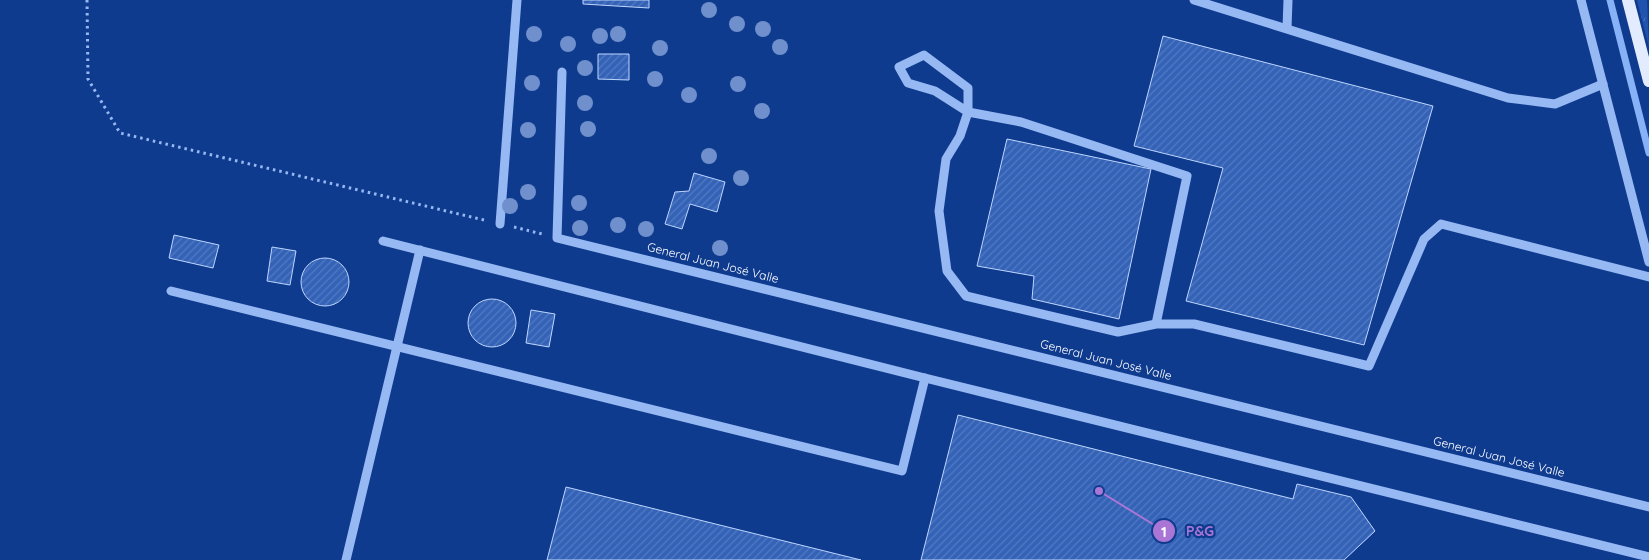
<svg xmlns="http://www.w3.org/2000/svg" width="1649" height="560" viewBox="0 0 1649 560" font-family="Quicksand,sans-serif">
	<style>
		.grass { fill: url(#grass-tufts) }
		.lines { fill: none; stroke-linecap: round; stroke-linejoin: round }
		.stream { stroke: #88b2f7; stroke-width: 7 }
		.building { fill: url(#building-hatch); stroke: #bed6fe }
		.path { stroke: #97b9f3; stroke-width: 3; stroke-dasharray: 2.5 4; stroke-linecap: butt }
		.minor { stroke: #97b9f3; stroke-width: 9 }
		.major { stroke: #e3ecff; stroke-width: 12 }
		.tree { fill: #6f90cc }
		.labels { text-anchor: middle; stroke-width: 4.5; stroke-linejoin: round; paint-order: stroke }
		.street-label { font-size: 12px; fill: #fff; stroke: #0f3b8f }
		.leader { fill: none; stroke: #a976d5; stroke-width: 2 }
		.callout-dot { fill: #a976d5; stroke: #0f3b8f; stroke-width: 2 }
		.mark-label { font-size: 15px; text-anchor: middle; font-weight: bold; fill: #fff }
		.callout-label { font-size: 14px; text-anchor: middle; font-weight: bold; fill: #a976d5; stroke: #0f3b8f; stroke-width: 4.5; stroke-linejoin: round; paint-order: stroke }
	</style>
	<defs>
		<pattern id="grass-tufts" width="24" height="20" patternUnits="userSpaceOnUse" patternTransform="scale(1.25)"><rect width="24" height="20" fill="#2053ae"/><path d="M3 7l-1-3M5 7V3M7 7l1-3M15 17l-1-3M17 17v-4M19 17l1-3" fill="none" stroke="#416dba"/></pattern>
		<pattern id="building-hatch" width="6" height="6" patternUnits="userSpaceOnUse" patternTransform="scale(1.25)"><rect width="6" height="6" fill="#3362b7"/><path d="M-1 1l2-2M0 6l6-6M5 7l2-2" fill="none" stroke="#527ac2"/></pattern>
	</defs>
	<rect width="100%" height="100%" fill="#0f3b8f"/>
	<!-- grass -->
	<polygon class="grass" points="1637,0 1647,0 1649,47"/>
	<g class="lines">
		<!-- stream -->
		<polyline class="stream" points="1610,0 1649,153"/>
	</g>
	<!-- building -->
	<g class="building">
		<polygon points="583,0 649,0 649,8 583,4"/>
		<polygon points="1163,36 1433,106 1364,345 1186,301 1223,168 1134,146"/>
		<polygon points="598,54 629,54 629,80 598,79"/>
		<polygon points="1007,139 1151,169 1119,319 1032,299 1034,276 977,266"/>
		<polygon points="694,173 725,182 717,212 690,204 682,229 665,224 675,192 689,191"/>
		<polygon points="174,235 219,245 213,268 169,258"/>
		<polygon points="272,247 296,251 290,285 267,281"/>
		<circle cx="325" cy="282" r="24"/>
		<circle cx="492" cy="323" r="24"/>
		<polygon points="531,310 555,314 549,347 526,343"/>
		<polygon points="958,415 1293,499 1297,484 1351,497 1375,531 1344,560 921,560"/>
		<polygon points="566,487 861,560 547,560"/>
	</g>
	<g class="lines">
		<!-- path -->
		<g class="path">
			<polyline points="87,0 88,79 120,133 484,220"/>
			<polyline points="514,227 542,234"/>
		</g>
		<!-- minor -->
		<g class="minor">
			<polyline points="1194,0 1508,98 1555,104 1603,84"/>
			<polyline points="1581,0 1649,262"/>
			<polyline points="1287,28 1288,0"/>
			<polyline points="562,72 557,238 1649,507"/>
			<polyline points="500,224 517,0"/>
			<polyline points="383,241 925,378 1649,557"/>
			<polyline points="171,291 902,471 925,378"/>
			<polyline points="1156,324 1187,176 1021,122 968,112 935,91 908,83 899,67 924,55 968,88 968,112 960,136 946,159 939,211 947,271 966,296 1118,332 1156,324 1194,324 1369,366 1424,239 1441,224 1649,277"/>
			<polyline points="346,560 420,250"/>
		</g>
		<!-- major -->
		<polyline class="major" points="1628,0 1649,81"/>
	</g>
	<!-- trees -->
	<g class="tree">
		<circle cx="709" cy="10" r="8"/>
		<circle cx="737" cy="24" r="8"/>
		<circle cx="763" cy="29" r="8"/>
		<circle cx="534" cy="34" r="8"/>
		<circle cx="618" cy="34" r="8"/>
		<circle cx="600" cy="36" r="8"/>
		<circle cx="568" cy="44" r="8"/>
		<circle cx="780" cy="47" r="8"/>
		<circle cx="660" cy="48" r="8"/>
		<circle cx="585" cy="68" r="8"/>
		<circle cx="655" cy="79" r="8"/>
		<circle cx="532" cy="83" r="8"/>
		<circle cx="738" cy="84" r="8"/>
		<circle cx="689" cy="95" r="8"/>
		<circle cx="585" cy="103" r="8"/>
		<circle cx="762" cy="111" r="8"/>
		<circle cx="588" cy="129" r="8"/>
		<circle cx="528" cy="130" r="8"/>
		<circle cx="709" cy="156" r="8"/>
		<circle cx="741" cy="178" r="8"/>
		<circle cx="528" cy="192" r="8"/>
		<circle cx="579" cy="203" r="8"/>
		<circle cx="510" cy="206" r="8"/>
		<circle cx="618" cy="225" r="8"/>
		<circle cx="580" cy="228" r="8"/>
		<circle cx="646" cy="229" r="8"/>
		<circle cx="720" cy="248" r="8"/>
	</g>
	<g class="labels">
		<!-- street labels -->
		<g class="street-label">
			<text transform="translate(713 263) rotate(14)" y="4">General Juan José Valle</text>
			<text transform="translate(1106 360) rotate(14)" y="4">General Juan José Valle</text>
			<text transform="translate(1499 457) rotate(14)" y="4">General Juan José Valle</text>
		</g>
	</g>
	<!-- callouts -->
	<path class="leader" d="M1099 491L1164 531"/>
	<g class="callout-dot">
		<circle cx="1099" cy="491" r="5"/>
		<circle cx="1164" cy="531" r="12"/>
	</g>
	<g class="mark-label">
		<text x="1164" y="537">1</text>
	</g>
	<g class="callout-label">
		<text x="1200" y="536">P&amp;G</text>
	</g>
</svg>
